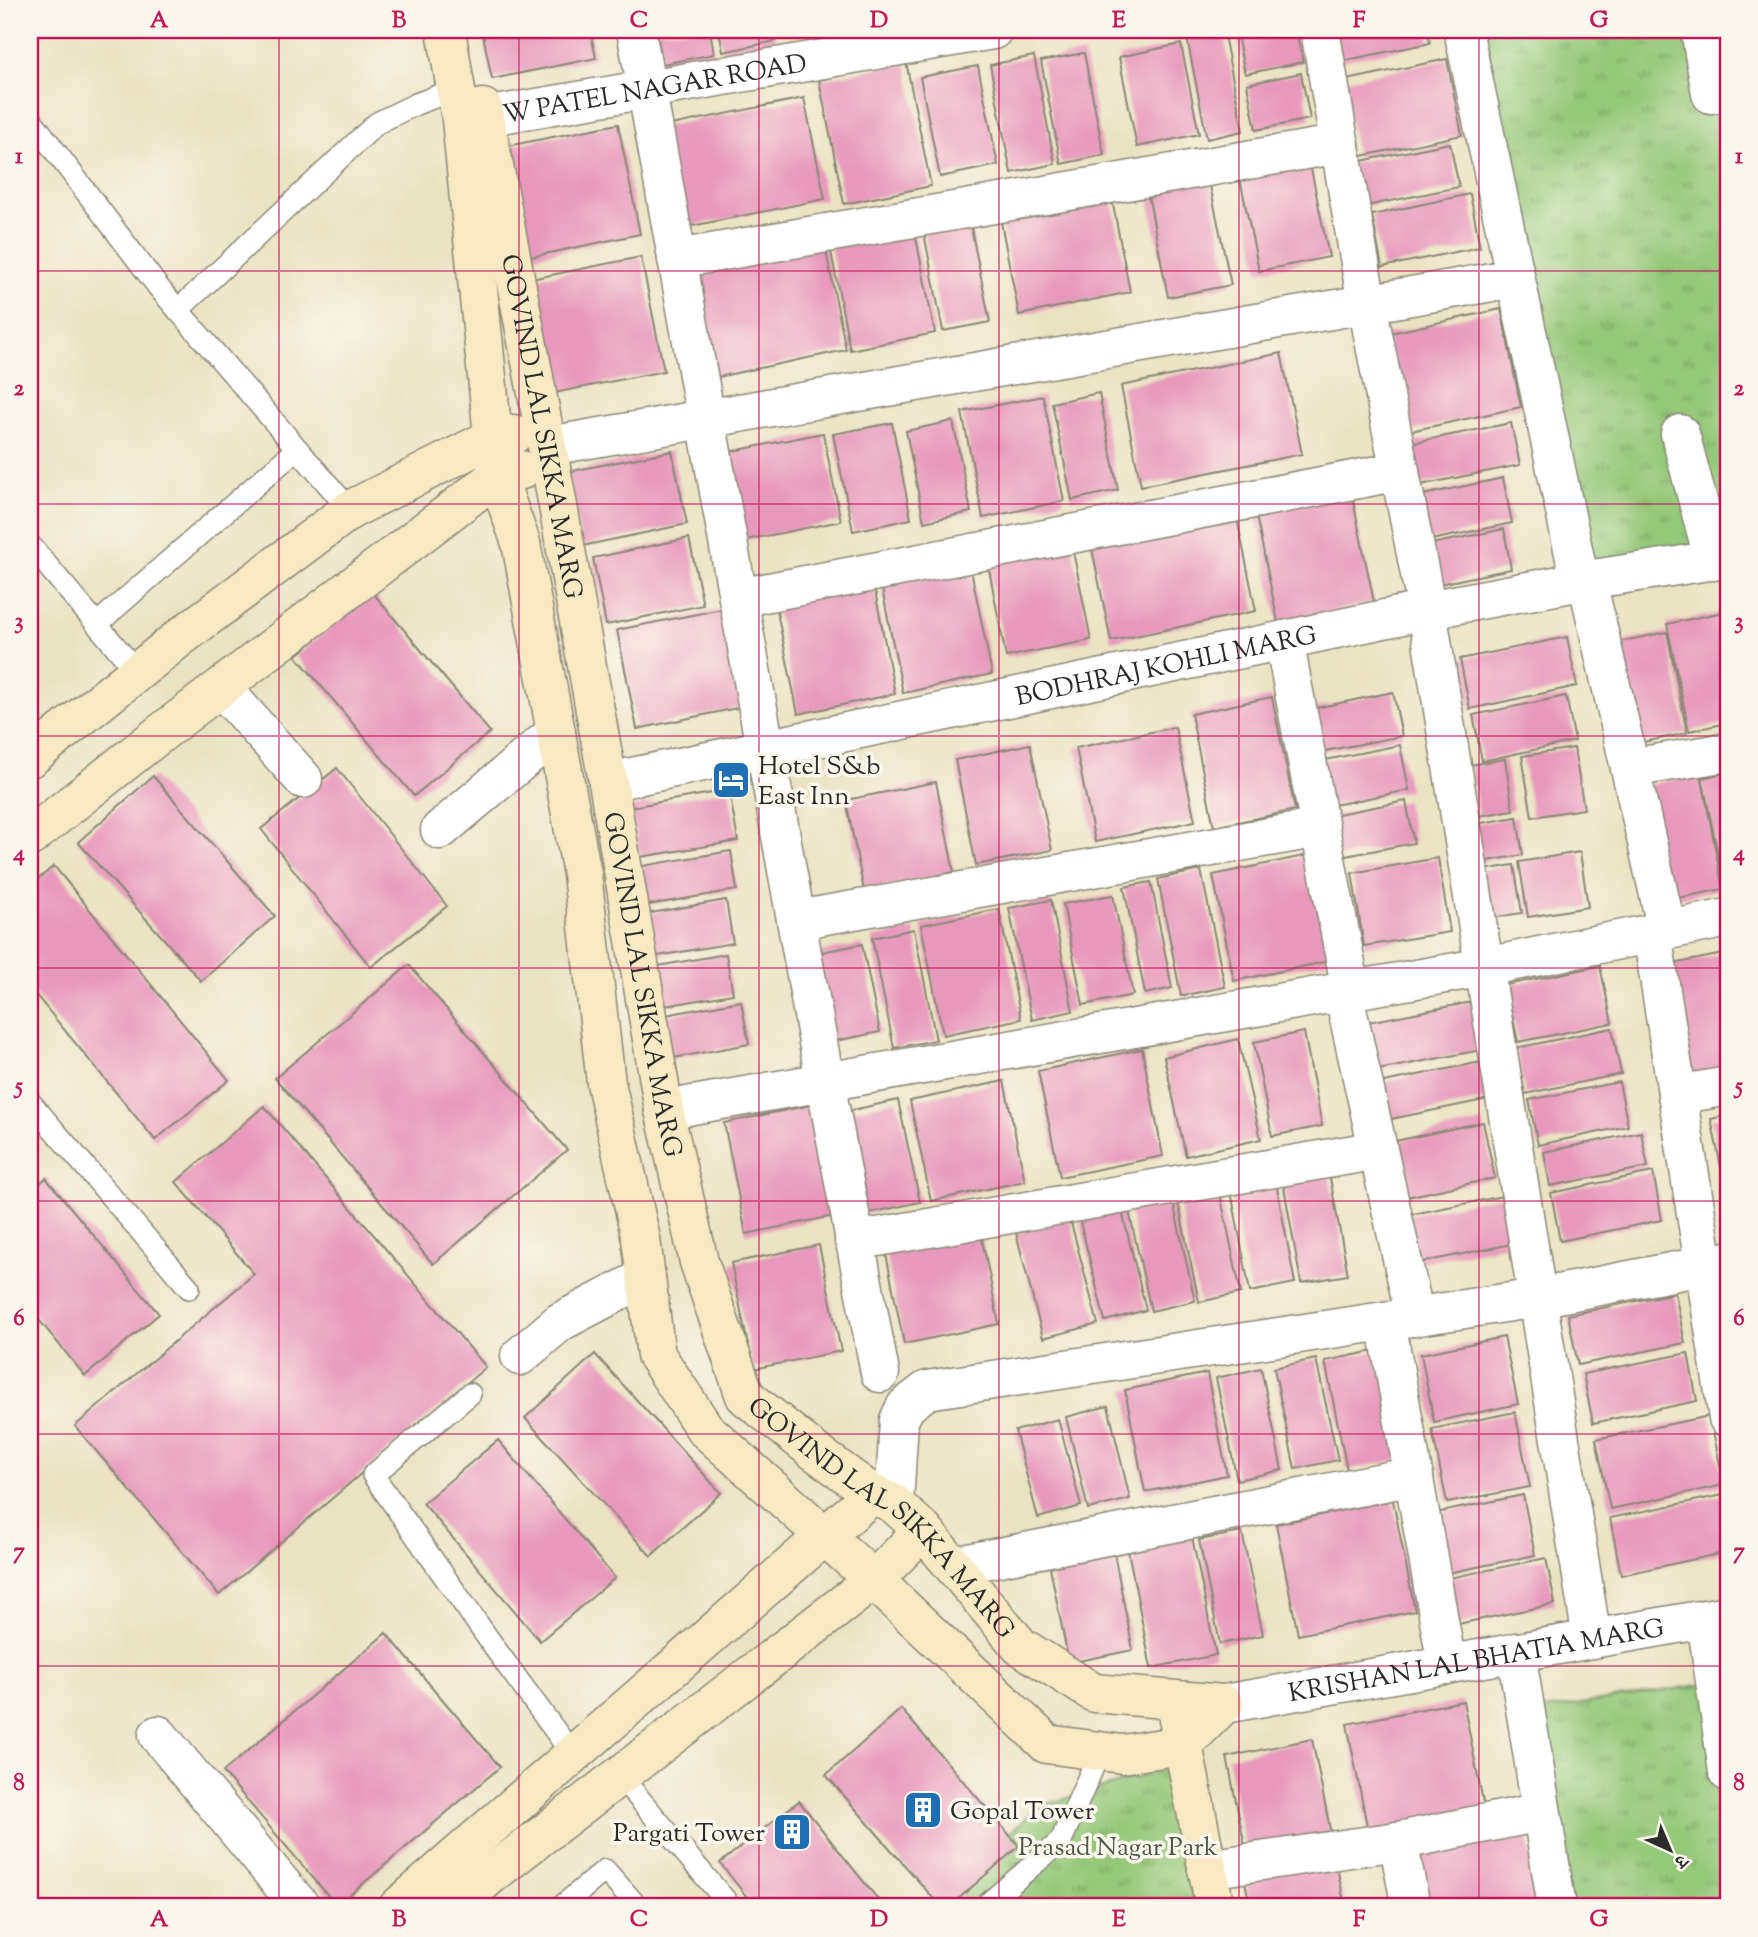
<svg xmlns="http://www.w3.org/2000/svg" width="1758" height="1937" viewBox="0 0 1758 1937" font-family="'Sorts Mill Goudy','Noto Serif Devanagari',serif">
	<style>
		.grass { fill: url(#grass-tufts); stroke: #607a52; stroke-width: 2 }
		.building { fill: #e799bb }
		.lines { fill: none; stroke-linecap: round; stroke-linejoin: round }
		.lane-casing { stroke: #8a8777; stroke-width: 24 }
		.street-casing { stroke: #8a8777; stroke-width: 41 }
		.secondary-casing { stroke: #8a8777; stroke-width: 41 }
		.lane { stroke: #fff; stroke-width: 21 }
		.street { stroke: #fff; stroke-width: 38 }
		.secondary { stroke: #f7e9c3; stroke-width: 38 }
		.grid { fill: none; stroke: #c2185b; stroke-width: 2; stroke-opacity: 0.55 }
		.labels { text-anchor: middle; stroke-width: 7; stroke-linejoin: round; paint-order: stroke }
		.street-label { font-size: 26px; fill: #2b2b2b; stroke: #fbf7ec }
		.poi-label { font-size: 26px; fill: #2b2b2b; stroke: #fbf7ec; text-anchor: start }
		.park-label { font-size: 26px; fill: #4b5a42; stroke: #fbf7ec }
		.neatline { fill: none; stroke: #c2185b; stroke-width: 2.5 }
		.grid-label { font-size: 23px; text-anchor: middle; font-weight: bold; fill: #c2185b }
	</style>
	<defs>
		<pattern id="grass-tufts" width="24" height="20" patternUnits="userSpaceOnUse" patternTransform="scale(1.75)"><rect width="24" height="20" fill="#95c879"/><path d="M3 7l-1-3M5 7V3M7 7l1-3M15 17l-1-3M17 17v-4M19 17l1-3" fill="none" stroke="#7aa363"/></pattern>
	</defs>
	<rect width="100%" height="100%" fill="#fbf7ec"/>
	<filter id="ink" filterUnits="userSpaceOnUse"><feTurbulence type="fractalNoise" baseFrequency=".0143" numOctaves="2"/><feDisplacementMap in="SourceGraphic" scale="14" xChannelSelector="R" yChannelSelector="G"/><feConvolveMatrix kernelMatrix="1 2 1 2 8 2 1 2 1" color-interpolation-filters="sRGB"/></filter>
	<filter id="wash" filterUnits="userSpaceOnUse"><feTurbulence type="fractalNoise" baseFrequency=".00686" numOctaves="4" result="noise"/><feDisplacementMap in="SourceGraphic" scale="28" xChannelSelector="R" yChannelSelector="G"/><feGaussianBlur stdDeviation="1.57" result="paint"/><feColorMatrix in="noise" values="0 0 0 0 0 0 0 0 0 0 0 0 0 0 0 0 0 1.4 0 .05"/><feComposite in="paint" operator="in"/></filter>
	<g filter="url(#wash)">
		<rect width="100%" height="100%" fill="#eae3c3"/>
		<!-- grass -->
		<g class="grass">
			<polygon points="1461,30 1728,30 1728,558 1560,586"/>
			<polygon points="1707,1684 1728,1818 1728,1907 1560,1907 1531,1712"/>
			<polygon points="1171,1768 1194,1907 925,1907 1040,1806"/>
		</g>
		<g id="blocks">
			<!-- building -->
			<g class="building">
				<polygon points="482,30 590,30 596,58 492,79"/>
				<polygon points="656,30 710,30 714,54 663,64"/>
				<polygon points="719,30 774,30 776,41 723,52"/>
				<polygon points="1223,30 1243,131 1207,139 1187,38"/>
				<polygon points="1236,30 1296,30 1303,62 1245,74"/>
				<polygon points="1325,30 1428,30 1430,43 1332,63"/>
				<polygon points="1181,44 1199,134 1137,147 1119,57"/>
				<polygon points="1084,53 1104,155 1061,164 1041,61"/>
				<polygon points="1034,56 1055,164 1011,173 990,65"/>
				<polygon points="1447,59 1462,135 1357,157 1342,81"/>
				<polygon points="906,62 931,186 844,204 819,80"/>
				<polygon points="978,66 998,165 940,177 920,77"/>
				<polygon points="1301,73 1310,119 1256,130 1247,84"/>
				<polygon points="804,98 825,199 682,228 661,127"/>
				<polygon points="618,124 640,234 530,257 507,146"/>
				<polygon points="1450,143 1459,187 1361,207 1351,163"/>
				<polygon points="1309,159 1329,257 1259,271 1239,174"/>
				<polygon points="1208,176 1231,285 1168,297 1147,189"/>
				<polygon points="1109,184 1130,292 1019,315 998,207"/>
				<polygon points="1470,194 1480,247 1382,267 1372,215"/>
				<polygon points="970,223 990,322 943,331 924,233"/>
				<polygon points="914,228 935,333 850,350 830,246"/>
				<polygon points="824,241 846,350 708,379 686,270"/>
				<polygon points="641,257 664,371 554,393 531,279"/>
				<polygon points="1501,309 1521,407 1406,432 1386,334"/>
				<polygon points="1281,353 1302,454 1141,486 1121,386"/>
				<polygon points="1099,393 1118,490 1072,500 1052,403"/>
				<polygon points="1043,396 1064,501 983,518 962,412"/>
				<polygon points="953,421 971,512 924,522 906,431"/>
				<polygon points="892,423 911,519 853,531 833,434"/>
				<polygon points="1511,423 1520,465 1415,486 1406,444"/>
				<polygon points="823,433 841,521 746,540 728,452"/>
				<polygon points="672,451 687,524 582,546 567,472"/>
				<polygon points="1503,478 1512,523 1422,542 1413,497"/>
				<polygon points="1350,486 1374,602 1278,622 1254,506"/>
				<polygon points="1234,504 1256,611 1111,641 1089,534"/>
				<polygon points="1504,529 1511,569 1430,586 1422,546"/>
				<polygon points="689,538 703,605 606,625 593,558"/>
				<polygon points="1071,541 1091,640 1006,657 987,559"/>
				<polygon points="969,560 992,674 903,693 880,579"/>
				<polygon points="874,586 895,694 798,714 776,607"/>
				<polygon points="372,592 490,732 414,796 296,656"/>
				<polygon points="722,609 742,707 637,729 617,630"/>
				<polygon points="1728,611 1728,723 1689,731 1667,624"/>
				<polygon points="1667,632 1687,733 1634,744 1613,643"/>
				<polygon points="1567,637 1577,686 1470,709 1460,659"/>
				<polygon points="1393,692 1402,736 1319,752 1311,709"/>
				<polygon points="1566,696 1575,741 1482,761 1473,715"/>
				<polygon points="1272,697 1295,810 1214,827 1191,714"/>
				<polygon points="1175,727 1195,821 1095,842 1076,748"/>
				<polygon points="1030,744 1052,850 976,865 955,760"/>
				<polygon points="1400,745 1409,790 1319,808 1310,763"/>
				<polygon points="1574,748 1584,809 1532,817 1522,756"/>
				<polygon points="1505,759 1513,810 1479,816 1470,765"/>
				<polygon points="337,768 447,906 371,967 261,829"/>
				<polygon points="1728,772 1728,863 1720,864 1702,778"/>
				<polygon points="1701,774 1723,889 1668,900 1646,785"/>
				<polygon points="153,776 275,916 201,981 78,842"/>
				<polygon points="936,782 954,872 864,891 846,800"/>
				<polygon points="729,790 738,841 640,857 631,807"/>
				<polygon points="1406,801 1414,843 1335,858 1327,816"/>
				<polygon points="1517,817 1523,855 1481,862 1475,824"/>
				<polygon points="731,851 737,890 648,905 642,866"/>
				<polygon points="1580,852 1588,907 1528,917 1519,862"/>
				<polygon points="1313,854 1334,960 1234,981 1213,875"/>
				<polygon points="1438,858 1450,932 1364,946 1352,873"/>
				<polygon points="1514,865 1522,913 1484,919 1477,871"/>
				<polygon points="54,866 229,1080 155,1140 30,988 30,886"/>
				<polygon points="1201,870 1225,987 1181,996 1158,879"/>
				<polygon points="1151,882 1172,988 1145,994 1124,887"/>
				<polygon points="1113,895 1133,995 1083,1005 1063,904"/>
				<polygon points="726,900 733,943 646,958 639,915"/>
				<polygon points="1051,900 1073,1011 1032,1020 1009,908"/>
				<polygon points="999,909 1021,1019 943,1035 921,925"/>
				<polygon points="914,929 936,1040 894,1048 872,938"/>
				<polygon points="862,944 880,1032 830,1042 812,954"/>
				<polygon points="1728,953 1728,1067 1690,1075 1668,965"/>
				<polygon points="726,954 733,994 659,1007 652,967"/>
				<polygon points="409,965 567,1150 433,1264 275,1078"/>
				<polygon points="1600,966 1612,1023 1518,1042 1506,985"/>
				<polygon points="741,1001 749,1044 668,1059 660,1016"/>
				<polygon points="1472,1002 1481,1050 1378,1070 1368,1022"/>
				<polygon points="1612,1028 1621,1074 1525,1094 1516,1048"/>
				<polygon points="1304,1032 1322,1126 1272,1136 1254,1042"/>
				<polygon points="1238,1039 1261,1139 1186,1156 1164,1057"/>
				<polygon points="1142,1049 1163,1156 1060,1177 1038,1071"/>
				<polygon points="1481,1062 1489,1099 1386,1120 1379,1083"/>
				<polygon points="1004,1081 1025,1181 931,1201 910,1101"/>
				<polygon points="1619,1082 1628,1126 1538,1145 1529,1100"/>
				<polygon points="898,1100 920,1202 865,1214 843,1112"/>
				<polygon points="826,1102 848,1213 746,1234 724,1123"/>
				<polygon points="264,1106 486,1367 219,1595 75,1426 254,1274 176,1182"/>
				<polygon points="1728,1115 1728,1196 1727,1196 1711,1119"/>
				<polygon points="1483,1122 1495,1178 1402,1198 1391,1142"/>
				<polygon points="1641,1132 1648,1167 1550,1186 1544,1152"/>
				<polygon points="1328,1167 1348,1275 1301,1283 1282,1176"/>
				<polygon points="1653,1172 1662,1220 1560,1241 1551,1193"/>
				<polygon points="1275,1177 1295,1283 1250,1292 1230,1186"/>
				<polygon points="46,1178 159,1314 85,1376 30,1309 30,1192"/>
				<polygon points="1219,1189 1241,1293 1199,1302 1177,1197"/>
				<polygon points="1503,1196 1512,1244 1413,1264 1403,1216"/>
				<polygon points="1172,1197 1195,1301 1151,1311 1128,1206"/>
				<polygon points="1121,1207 1146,1310 1105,1321 1079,1217"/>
				<polygon points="1070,1219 1098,1324 1043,1338 1016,1233"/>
				<polygon points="980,1229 999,1324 904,1344 885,1249"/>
				<polygon points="819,1245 841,1351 753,1369 731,1263"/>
				<polygon points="1675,1293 1685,1343 1578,1365 1568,1315"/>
				<polygon points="1504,1337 1518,1404 1434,1422 1421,1354"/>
				<polygon points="1379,1350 1402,1459 1347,1470 1325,1361"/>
				<polygon points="1688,1353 1697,1401 1593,1423 1583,1374"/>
				<polygon points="595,1354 721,1493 651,1556 525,1418"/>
				<polygon points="1316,1359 1338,1460 1295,1469 1274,1368"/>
				<polygon points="1261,1368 1282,1470 1237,1480 1216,1378"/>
				<polygon points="1207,1373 1227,1475 1145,1492 1125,1390"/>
				<polygon points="1108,1406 1130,1499 1088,1509 1066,1417"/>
				<polygon points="1515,1412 1530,1487 1447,1503 1432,1429"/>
				<polygon points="1710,1416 1724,1485 1610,1509 1596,1439"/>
				<polygon points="1058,1419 1081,1506 1038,1518 1015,1431"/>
				<polygon points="498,1440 615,1578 540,1641 423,1503"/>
				<polygon points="1728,1494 1728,1552 1621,1575 1610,1518"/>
				<polygon points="1523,1495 1535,1555 1443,1574 1431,1514"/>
				<polygon points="1393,1500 1415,1611 1298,1635 1276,1524"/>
				<polygon points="1191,1532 1216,1655 1151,1668 1127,1545"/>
				<polygon points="1242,1532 1263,1635 1220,1644 1199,1540"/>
				<polygon points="1114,1553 1133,1650 1069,1663 1050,1567"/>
				<polygon points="1546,1558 1555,1604 1453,1625 1444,1579"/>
				<polygon points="386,1633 500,1767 337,1906 223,1772"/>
				<polygon points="1463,1701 1485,1812 1369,1836 1347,1724"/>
				<polygon points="901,1709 1019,1846 949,1907 941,1907 826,1775"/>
				<polygon points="1312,1739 1332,1839 1247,1856 1227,1757"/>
				<polygon points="799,1801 884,1907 755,1907 720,1863"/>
				<polygon points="1525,1828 1541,1907 1422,1907 1410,1852"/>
				<polygon points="1334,1852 1345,1907 1250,1907 1243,1871"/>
			</g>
		</g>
	</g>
	<g filter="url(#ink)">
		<use href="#blocks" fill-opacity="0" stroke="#8a8777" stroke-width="2"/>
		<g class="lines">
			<defs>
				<g id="lane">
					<polyline points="30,118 159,288 350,510"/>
					<polyline points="178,310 377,123 416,104 456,89"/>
					<polyline points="30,545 137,672"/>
					<polyline points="97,624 297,449"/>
					<polyline points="30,1102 189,1288"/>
					<polyline points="470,1394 373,1475 499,1654 573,1755"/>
					<polyline points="620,1776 726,1901 719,1907"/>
					<polyline points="561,1907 605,1870 635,1904 631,1907"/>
					<polyline points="984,1907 1061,1841 1100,1751"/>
				</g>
				<g id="street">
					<polyline points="636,30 825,1081 880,1373"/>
					<polyline points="1320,30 1367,304 1427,610 1592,1639"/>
					<polyline points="1463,30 1580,582"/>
					<polyline points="1700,30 1711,94 1728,91"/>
					<path id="s1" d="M484 117 993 30"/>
					<polyline points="677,259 1340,144"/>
					<polyline points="1680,434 1714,561"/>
					<polyline points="566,443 1515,278"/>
					<polyline points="1587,580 1667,930"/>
					<polyline points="738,598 1400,471"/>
					<polyline points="1284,640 1351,990"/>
					<polyline points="222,688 303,779"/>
					<polyline points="1630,768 1728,752"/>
					<path id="s2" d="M608 782 1427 610 1587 580 1728 558"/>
					<polyline points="440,830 556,732"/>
					<polyline points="797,920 1320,828"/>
					<polyline points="1652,933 1728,1418"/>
					<polyline points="1343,991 1415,1317"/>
					<polyline points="1677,1095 1728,1086"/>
					<polyline points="664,1110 1485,967 1728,918"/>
					<polyline points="854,1241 1378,1150"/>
					<polyline points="1386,1321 1447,1665"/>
					<polyline points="520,1356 560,1322 646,1277"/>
					<polyline points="894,1504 899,1420 906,1406 927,1390 1537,1298 1728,1261"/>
					<polyline points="953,1566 1414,1476"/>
					<polyline points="1706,1619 1728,1772"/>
					<polyline points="1516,1652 1557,1907"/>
					<path id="s3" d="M1224 1704 1728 1615"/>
					<polyline points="158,1735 301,1907"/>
					<polyline points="1398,1841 1411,1907"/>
					<polyline points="1207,1869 1398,1841 1541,1812"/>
				</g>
				<g id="secondary">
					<polyline points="446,30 461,120 497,476 521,543 582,874 606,1083 641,1239 656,1355 705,1429 874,1580 1047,1744 1122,1754 1183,1745 1224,1704"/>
					<path id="s4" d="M483 108 550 462 608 782 664 1110 699 1262 745 1396 814 1451 873 1494 894 1504 923 1530 1020 1646 1094 1693 1224 1704"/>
					<polyline points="30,758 182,636 350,510 492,438 514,434"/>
					<polyline points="30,837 161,733 497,476 521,470"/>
					<polyline points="1178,1719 1215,1907"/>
					<polyline points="398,1907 873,1494"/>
					<polyline points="454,1907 492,1874 874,1580 923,1530"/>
				</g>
			</defs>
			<!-- lane casing -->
			<use href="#lane" class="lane-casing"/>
			<!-- street casing -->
			<use href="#street" class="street-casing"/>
			<!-- secondary casing -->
			<use href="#secondary" class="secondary-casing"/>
			<!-- lane -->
			<use href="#lane" class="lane"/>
			<!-- street -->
			<use href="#street" class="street"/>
			<!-- secondary -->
			<use href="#secondary" class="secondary"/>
		</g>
	</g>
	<!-- grid -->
	<path class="grid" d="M279 30V1907M519 30V1907M759 30V1907M999 30V1907M1239 30V1907M1479 30V1907M30 271H1728M30 504H1728M30 736H1728M30 968H1728M30 1201H1728M30 1434H1728M30 1666H1728"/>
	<!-- icons -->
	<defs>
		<symbol id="hotel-square" viewBox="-11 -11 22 22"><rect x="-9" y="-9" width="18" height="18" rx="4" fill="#1f6fb2" stroke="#fbf7ec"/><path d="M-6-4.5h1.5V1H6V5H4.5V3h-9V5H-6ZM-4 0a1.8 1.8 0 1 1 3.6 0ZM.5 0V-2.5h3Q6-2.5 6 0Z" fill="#fff"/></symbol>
		<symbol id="building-square" viewBox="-11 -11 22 22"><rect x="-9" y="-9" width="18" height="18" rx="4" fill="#1f6fb2" stroke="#fbf7ec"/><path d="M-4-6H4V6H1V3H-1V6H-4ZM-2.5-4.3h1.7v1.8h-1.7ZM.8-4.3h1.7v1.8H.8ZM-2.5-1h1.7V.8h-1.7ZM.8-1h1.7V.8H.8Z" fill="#fff"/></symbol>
	</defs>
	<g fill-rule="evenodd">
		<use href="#hotel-square" x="709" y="758" width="44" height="44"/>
		<use href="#building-square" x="901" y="1788" width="44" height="44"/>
		<use href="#building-square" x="770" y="1810" width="44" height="44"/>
	</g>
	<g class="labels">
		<!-- street labels -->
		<g class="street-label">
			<text dy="9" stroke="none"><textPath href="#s1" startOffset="173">W PATEL NAGAR ROAD</textPath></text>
			<text dy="9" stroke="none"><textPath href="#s4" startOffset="324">GOVIND LAL SIKKA MARG</textPath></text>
			<text dy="9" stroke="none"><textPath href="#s2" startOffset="570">BODHRAJ KOHLI MARG</textPath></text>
			<text dy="9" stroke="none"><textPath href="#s4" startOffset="891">GOVIND LAL SIKKA MARG</textPath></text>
			<text dy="9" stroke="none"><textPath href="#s4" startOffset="1500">GOVIND LAL SIKKA MARG</textPath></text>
			<text dy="9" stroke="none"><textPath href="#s3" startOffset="256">KRISHAN LAL BHATIA MARG</textPath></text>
		</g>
		<!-- poi labels -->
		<g class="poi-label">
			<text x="758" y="774">Hotel S&amp;b<tspan x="758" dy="30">East Inn</tspan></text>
			<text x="950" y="1819">Gopal Tower</text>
			<text x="765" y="1841" text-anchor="end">Pargati Tower</text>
		</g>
		<!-- park labels -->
		<g class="park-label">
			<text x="1118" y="1855">Prasad Nagar Park</text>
		</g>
	</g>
	<!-- margin -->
	<rect width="1758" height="1937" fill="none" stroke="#fbf7ec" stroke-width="77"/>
	<!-- north arrow -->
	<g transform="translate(1670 1850) rotate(136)" stroke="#fbf7ec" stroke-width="5" paint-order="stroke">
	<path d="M0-5L12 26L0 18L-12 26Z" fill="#2b2b2b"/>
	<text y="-10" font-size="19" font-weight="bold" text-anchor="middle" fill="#2b2b2b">उ</text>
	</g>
	<rect x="38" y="38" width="1682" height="1860" class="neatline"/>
	<g class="grid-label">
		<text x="159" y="27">A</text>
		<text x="399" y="27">B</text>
		<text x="639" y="27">C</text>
		<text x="879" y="27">D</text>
		<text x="1119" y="27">E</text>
		<text x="1359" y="27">F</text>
		<text x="1599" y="27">G</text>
		<text x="19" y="163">1</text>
		<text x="1739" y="163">1</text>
		<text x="19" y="395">2</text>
		<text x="1739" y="395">2</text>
		<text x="19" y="628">3</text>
		<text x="1739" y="628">3</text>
		<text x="19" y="860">4</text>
		<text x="1739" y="860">4</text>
		<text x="19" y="1093">5</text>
		<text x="1739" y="1093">5</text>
		<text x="19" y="1325">6</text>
		<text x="1739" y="1325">6</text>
		<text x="19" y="1558">7</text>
		<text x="1739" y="1558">7</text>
		<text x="19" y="1790">8</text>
		<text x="1739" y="1790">8</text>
		<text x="159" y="1926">A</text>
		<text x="399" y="1926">B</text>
		<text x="639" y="1926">C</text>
		<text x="879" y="1926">D</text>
		<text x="1119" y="1926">E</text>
		<text x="1359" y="1926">F</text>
		<text x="1599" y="1926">G</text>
	</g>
</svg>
